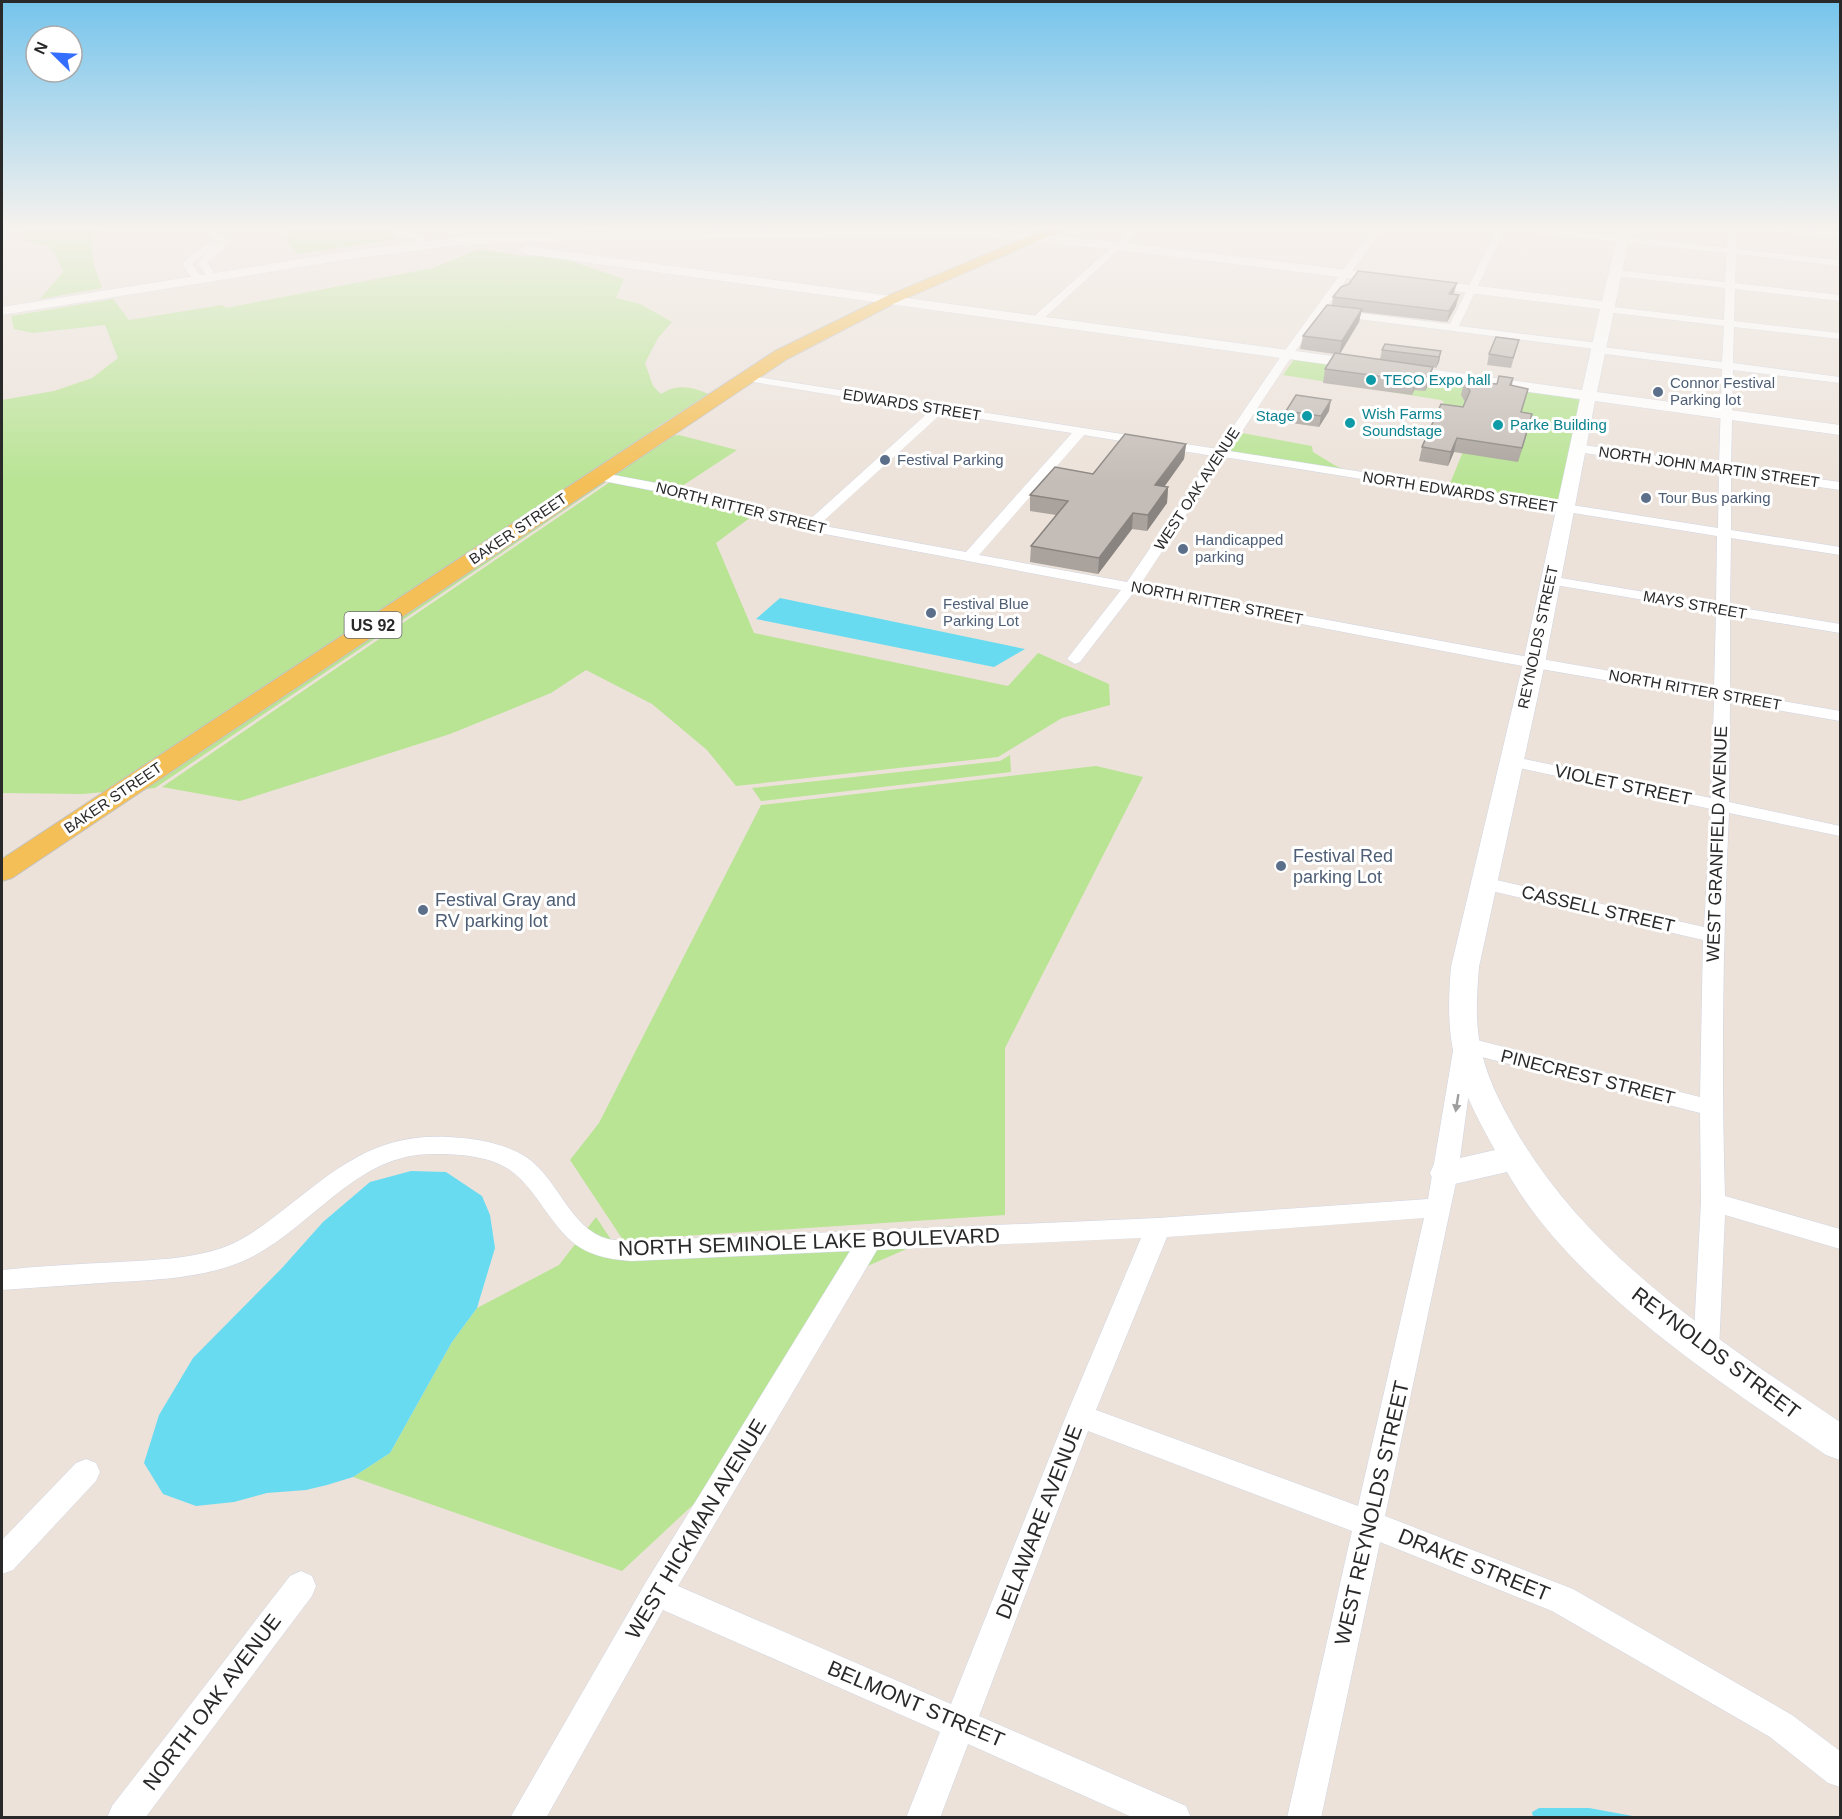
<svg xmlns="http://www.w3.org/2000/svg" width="1842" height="1819" viewBox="0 0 1842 1819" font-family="Arial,sans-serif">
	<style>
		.green { fill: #b8e494 }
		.water { fill: #69dbf1 }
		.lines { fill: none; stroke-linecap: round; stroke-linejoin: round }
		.street-casing { stroke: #cfd5e2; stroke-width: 1 }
		.secondary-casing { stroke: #cfd5e2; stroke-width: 1 }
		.primary-casing { stroke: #c3c3c3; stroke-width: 2 }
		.street { fill: #fff; fill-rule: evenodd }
		.secondary { fill: #fff; fill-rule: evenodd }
		.primary { fill: #f4bf56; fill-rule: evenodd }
		.wall { fill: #a9a29d }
		.shaded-wall { fill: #898480 }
		.building { fill: #c4bcb7; stroke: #898480; stroke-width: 1.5 }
		.oneway { fill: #9f9f9f }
		.culture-dot { fill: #0f9aa8; stroke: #fff; stroke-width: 2 }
		.service-dot { fill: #5c6f8a; stroke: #fff; stroke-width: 2 }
		.labels { text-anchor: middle; stroke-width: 6; stroke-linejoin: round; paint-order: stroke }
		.far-culture-label { font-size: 15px; fill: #0d838f; stroke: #fff; text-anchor: start }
		.far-service-label { font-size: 15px; fill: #4e5e75; stroke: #fff; text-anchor: start }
		.far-street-label { font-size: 15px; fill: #292929; stroke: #fff }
		.shield { fill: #fff; stroke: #696969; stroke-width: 1.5 }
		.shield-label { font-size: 16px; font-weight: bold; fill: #292929 }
		.street-label { font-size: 18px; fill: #292929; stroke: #fff }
		.service-label { font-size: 18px; fill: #4e5e75; stroke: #fff; text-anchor: start }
		.near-street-label { font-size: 21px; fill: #292929; stroke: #fff }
	</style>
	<rect width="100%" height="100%" fill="#ece2da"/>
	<!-- green -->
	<g class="green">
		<path d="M25 229H99L91 243 94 265 102 288 40 299 63 272C52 245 53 246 24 241Z"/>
		<polygon points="295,229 391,229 387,232 397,239 298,254 284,239"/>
		<path d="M480 249 523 256 559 257 624 279 616 298 640 304 672 322 658 338 645 363 653 386 661 394C677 383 693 387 709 394L654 429 655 433 113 791 83 794 2 793V400L54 391 92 378 118 358 105 325 33 333 14 329 11 316 113 299 129 320 222 305 226 308 433 268Z"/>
		<polygon points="1295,358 1461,380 1582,400 1559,501 1449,486 1475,422 1438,415 1444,402 1441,400 1283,375"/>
		<polygon points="1242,433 1312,446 1313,452 1336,466 1349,471 1229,452"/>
		<polygon points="679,435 737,450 679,488 606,475 666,436"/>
		<polygon points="600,479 606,482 155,788 134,790"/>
		<polygon points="610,482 706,502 751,517 716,543 754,633 1008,686 1038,653 1109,684 1110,705 1062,718 998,757 736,786 707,750 652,704 586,670 551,693 450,734 240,801 162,787"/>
		<polygon points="1010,755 1011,772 761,801 752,788 1000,761"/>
		<polygon points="1096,766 1143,777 1005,1048 1005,1215 623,1240 570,1160 599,1123 761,805"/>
		<polygon points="596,1217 614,1244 623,1248 959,1226 863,1268 740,1461 622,1571 353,1477 390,1453 452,1342 477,1308 559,1265"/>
	</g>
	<!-- water -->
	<g class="water">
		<polygon points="780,598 1025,649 994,667 756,619"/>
		<polygon points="411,1171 446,1172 482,1196 490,1215 495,1248 477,1308 452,1342 390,1453 353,1477 327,1485 306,1490 267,1493 234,1502 196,1506 163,1494 144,1463 159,1415 193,1358 282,1268 323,1222 370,1182"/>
		<polygon points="1539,1808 1589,1808 1638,1817 1533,1817 1532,1812"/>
	</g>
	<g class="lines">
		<defs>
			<g id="street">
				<polygon points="200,229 211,229 229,240 227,246 208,261 208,264 217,277 215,279 209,279 198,264 201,258 212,249 193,262 193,265 202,279 197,282 194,281 183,265 184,261 209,243 215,243 216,246 220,241"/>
				<polygon points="392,229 423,234 426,245 419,247 416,238 399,235"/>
				<polygon points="681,229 690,229 684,234 681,233"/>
				<polygon points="1132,229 1141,229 1040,322 1032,322 1032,318"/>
				<path d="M1373 229H1382L1292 356 1229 451 1718 528 1719 472 1577 452 1571 448 1577 444 1719 465 1722 369 1598 353 1594 352V349L1334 316 1329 313 1334 310 1450 324 1497 229H1505L1459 326 1599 343 1603 344V347L1722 362 1724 326 1606 312 1601 309 1606 306 1724 320 1725 288 1615 276 1610 273 1615 270 1725 282 1727 253 1528 232 1524 229H1554L1727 248 1728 229H1736V249L1840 260V266L1736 254 1735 283 1840 295V301L1735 289 1734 321 1840 333V339L1734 327 1733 363 1840 377V383L1733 370 1731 467 1840 482V490L1731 474V530L1840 547V555L1731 538 1730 606 1840 624V633L1730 615V692L1840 711V721L1730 702 1729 802 1840 826V836L1729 813C1723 941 1721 1068 1725 1196L1840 1229V1249L1725 1215 1719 1351 1715 1359 1706 1362 1697 1359 1693 1351 1701 1202 1700 1113 1474 1055 1458 1173 1385 1516 1573 1589 1792 1715 1840 1751V1787L1828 1783 1770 1737 1552 1611 1380 1542 1321 1818H1287L1352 1531 1088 1431 979 1716 1186 1806 1191 1818H1134L968 1744 940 1818H906L940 1732 663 1610 546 1818H510L646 1582 850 1251 631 1261C578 1257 567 1241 538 1200 530 1189 521 1178 510 1170 489 1156 460 1154 435 1154 354 1152 310 1233 241 1262 201 1278 157 1280 115 1282 78 1285 40 1287 2 1290V1270C40 1266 80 1264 119 1262 153 1260 190 1259 222 1248 246 1239 267 1223 287 1207 339 1166 378 1133 448 1137 474 1138 504 1143 526 1157 558 1178 570 1229 608 1239 615 1241 624 1240 631 1241L1158 1218 1428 1199 1454 1045 1457 1040 1465 1037 1700 1097 1703 940 1483 889 1476 887 1473 883 1476 879 1483 877 1704 927 1711 809 1510 766 1504 765 1501 761 1504 757 1510 756 1711 798 1714 699 1506 663 1134 592 1080 662 1075 664 1067 659 1121 590 809 531 691 498 598 480 592 476 598 472 693 490 807 522 930 411 741 380V376L745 375 1218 449 1283 353ZM942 413 1072 433 966 552 819 525ZM1084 435 1213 456 1127 582 979 555ZM1224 457 1717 536 1716 604 1549 576 1542 580 1549 584 1716 612 1714 689 1506 653 1140 585ZM1424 1218 1358 1506 1096 1410 1167 1237ZM1141 1238 1066 1416 951 1704 678 1586 877 1250Z"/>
				<polygon points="1774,229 1840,232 1840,238 1778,232"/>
				<polygon points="86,1459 96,1463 100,1472 96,1481 13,1570 2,1574 2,1540 76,1463"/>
				<polygon points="301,1571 312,1576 316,1586 312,1596 145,1818 107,1818 112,1806 290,1576"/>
			</g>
			<path id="secondary" d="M891 229H982L1118 242 1602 301 1619 229H1631L1597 392 1840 425V435L1595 401 1545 663 1479 967C1477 993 1475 1019 1480 1044 1485 1074 1500 1103 1515 1129 1590 1259 1719 1340 1840 1422V1460L1826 1455C1718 1380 1573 1288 1507 1172L1446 1186 1434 1182 1430 1173 1434 1164 1495 1150C1456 1080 1444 1048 1451 967L1523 663 1580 399 525 254 519 250 525 246 1582 390 1600 309 1118 250 973 236 586 240 459 245 350 259 2 315V307L350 251 459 237 586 232Z"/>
			<polygon id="primary" points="1046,229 1065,229 895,303 787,359 12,878 2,881 2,859 775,351 885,297"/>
		</defs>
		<!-- street casing -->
		<use href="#street" class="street-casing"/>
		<!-- secondary casing -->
		<use href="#secondary" class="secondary-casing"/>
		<!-- primary casing -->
		<use href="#primary" class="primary-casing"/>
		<!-- street -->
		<use href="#street" class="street"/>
		<!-- secondary -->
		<use href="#secondary" class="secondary"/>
		<!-- primary -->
		<use href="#primary" class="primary"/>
	</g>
	<!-- wall -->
	<g class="wall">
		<polygon points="1454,294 1456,306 1447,322 1361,312 1359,322 1340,354 1380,359 1382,350 1441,351 1439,362 1436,368 1433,367 1430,381 1425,391 1414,390 1412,395 1323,383 1325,369 1334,354 1300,349 1303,336 1332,305 1333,297"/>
		<polygon points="1519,340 1511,368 1487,365 1489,354"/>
		<polygon points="1513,378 1512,386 1528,389 1521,412 1532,414 1518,462 1454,452 1448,466 1419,461 1422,447 1463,407 1465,402 1461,395 1464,382 1497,384"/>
		<polygon points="1286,411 1329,411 1319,427 1284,422"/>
		<polygon points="1186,444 1184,459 1164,487 1168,487 1167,503 1147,531 1132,529 1098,574 1030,562 1031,546 1056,515 1030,511 1030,495"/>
	</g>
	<!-- shaded-wall -->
	<g class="shaded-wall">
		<polygon points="1457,283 1454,293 1447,305 1449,294"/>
		<polygon points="1459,295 1456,306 1447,322 1449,311"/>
		<polygon points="1362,309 1359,322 1339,355 1342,341"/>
		<polygon points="1441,351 1439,362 1436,368 1439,357"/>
		<polygon points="1433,367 1430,381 1425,391 1428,377"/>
		<polygon points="1417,376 1414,390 1412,395 1415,381"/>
		<polygon points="1331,400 1329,411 1319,427 1321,416"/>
		<polygon points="1532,414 1529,427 1518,462 1522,448"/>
		<polygon points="1457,438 1454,452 1448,466 1451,452"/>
		<polygon points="1186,444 1184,459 1154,501 1155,485"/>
		<polygon points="1168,487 1167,503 1147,531 1148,515"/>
		<polygon points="1133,513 1132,529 1098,574 1099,558"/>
	</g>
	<!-- building -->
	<g class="building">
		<polygon points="1358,271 1457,283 1449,294 1459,295 1449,311 1333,297 1341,287 1349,284"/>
		<polygon points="1327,305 1362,309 1342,341 1303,336"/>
		<polygon points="1496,337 1519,340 1513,358 1489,354"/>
		<polygon points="1385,344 1441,351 1439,357 1382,350"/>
		<polygon points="1335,353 1433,367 1428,377 1417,376 1415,381 1325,369"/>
		<polygon points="1499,376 1513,378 1510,385 1528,389 1521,412 1532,414 1522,448 1457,438 1451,452 1422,447 1441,404 1463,407 1470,391 1464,382 1497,384"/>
		<polygon points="1296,395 1331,400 1321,416 1286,411"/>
		<polygon points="1125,434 1186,444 1155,485 1168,487 1148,515 1133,513 1099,558 1031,546 1068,501 1030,495 1055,467 1093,474"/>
	</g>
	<!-- one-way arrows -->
	<defs><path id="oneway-solid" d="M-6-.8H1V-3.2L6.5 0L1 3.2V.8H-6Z" transform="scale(1.5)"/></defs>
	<use class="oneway" href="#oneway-solid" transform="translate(1457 1103) rotate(99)"/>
	<!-- sky -->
	<linearGradient id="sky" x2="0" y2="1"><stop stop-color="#75c4ec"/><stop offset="0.47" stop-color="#f6f2ee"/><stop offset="1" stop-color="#f6f2ee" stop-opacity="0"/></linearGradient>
	<rect width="1842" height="484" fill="url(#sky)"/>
	<!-- markers -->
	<g class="culture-dot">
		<circle cx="1371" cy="380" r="6"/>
		<circle cx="1307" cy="416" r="6"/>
		<circle cx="1350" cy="423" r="6"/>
		<circle cx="1498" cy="425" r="6"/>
	</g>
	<g class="service-dot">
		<circle cx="1658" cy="392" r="6"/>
		<circle cx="885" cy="460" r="6"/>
		<circle cx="1646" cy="498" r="6"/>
		<circle cx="1183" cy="549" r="6"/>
		<circle cx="931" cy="613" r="6"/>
		<circle cx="1281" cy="866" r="6"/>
		<circle cx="423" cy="910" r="6"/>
	</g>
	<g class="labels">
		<!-- far-culture labels -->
		<g class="far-culture-label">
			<text x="1383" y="385">TECO Expo hall</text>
			<text x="1362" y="419">Wish Farms<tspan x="1362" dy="17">Soundstage</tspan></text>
			<text x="1295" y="421" text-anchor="end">Stage</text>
			<text x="1510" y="430">Parke Building</text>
		</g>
		<!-- far-service labels -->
		<g class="far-service-label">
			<text x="1670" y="388">Connor Festival<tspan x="1670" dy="17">Parking lot</tspan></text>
			<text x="897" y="465">Festival Parking</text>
			<text x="1658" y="503">Tour Bus parking</text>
			<text x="1195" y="545">Handicapped<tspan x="1195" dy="17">parking</tspan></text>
			<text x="943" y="609">Festival Blue<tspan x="943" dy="17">Parking Lot</tspan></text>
		</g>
		<!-- far-street labels -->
		<g class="far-street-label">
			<text transform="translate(912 405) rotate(9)" y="5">EDWARDS STREET</text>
			<text transform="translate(1709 467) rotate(8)" y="5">NORTH JOHN MARTIN STREET</text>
			<text transform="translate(1197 489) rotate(-57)" y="5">WEST OAK AVENUE</text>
			<text transform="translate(1460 492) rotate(9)" y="5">NORTH EDWARDS STREET</text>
			<text transform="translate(741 508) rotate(14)" y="5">NORTH RITTER STREET</text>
			<text transform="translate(518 529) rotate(-34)" y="5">BAKER STREET</text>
			<text transform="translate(1217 603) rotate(11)" y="5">NORTH RITTER STREET</text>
			<text transform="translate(1695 605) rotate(10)" y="5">MAYS STREET</text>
			<text transform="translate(1538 637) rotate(-78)" y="5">REYNOLDS STREET</text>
			<text transform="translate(1695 690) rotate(10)" y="5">NORTH RITTER STREET</text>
			<text transform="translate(113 798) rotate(-34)" y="5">BAKER STREET</text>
		</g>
		<!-- shield labels -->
		<rect class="shield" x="344.5" y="612" width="57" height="26" rx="4.5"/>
		<g class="shield-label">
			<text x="373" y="631">US 92</text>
		</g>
		<!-- street labels -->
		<g class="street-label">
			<text transform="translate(1623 785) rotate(12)" y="6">VIOLET STREET</text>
			<text transform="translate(1717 844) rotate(-88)" y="6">WEST GRANFIELD AVENUE</text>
			<text transform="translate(1598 909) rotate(13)" y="6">CASSELL STREET</text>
			<text transform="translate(1588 1077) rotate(14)" y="6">PINECREST STREET</text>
		</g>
		<!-- service labels -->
		<g class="service-label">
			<text x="1293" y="862">Festival Red<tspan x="1293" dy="21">parking Lot</tspan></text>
			<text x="435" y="906">Festival Gray and<tspan x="435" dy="21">RV parking lot</tspan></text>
		</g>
		<!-- near-street labels -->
		<g class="near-street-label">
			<text transform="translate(809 1242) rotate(-2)" y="7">NORTH SEMINOLE LAKE BOULEVARD</text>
			<text transform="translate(1716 1353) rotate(37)" y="7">REYNOLDS STREET</text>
			<text transform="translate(1372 1513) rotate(-77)" y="7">WEST REYNOLDS STREET</text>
			<text transform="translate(1039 1522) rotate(-69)" y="7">DELAWARE AVENUE</text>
			<text transform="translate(696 1529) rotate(-59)" y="7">WEST HICKMAN AVENUE</text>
			<text transform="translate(1474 1565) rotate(22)" y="7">DRAKE STREET</text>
			<text transform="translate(212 1702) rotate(-53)" y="7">NORTH OAK AVENUE</text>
			<text transform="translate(916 1704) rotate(23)" y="7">BELMONT STREET</text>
		</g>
	</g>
	<!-- border -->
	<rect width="1842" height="1819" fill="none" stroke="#292929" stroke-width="6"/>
	<!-- north arrow -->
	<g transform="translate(54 54) rotate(294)"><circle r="28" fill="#ffffff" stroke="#a9a9a9" stroke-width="1.5"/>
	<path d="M0-4.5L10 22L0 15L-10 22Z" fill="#346efe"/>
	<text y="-9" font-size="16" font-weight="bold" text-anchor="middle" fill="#292929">N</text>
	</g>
</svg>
